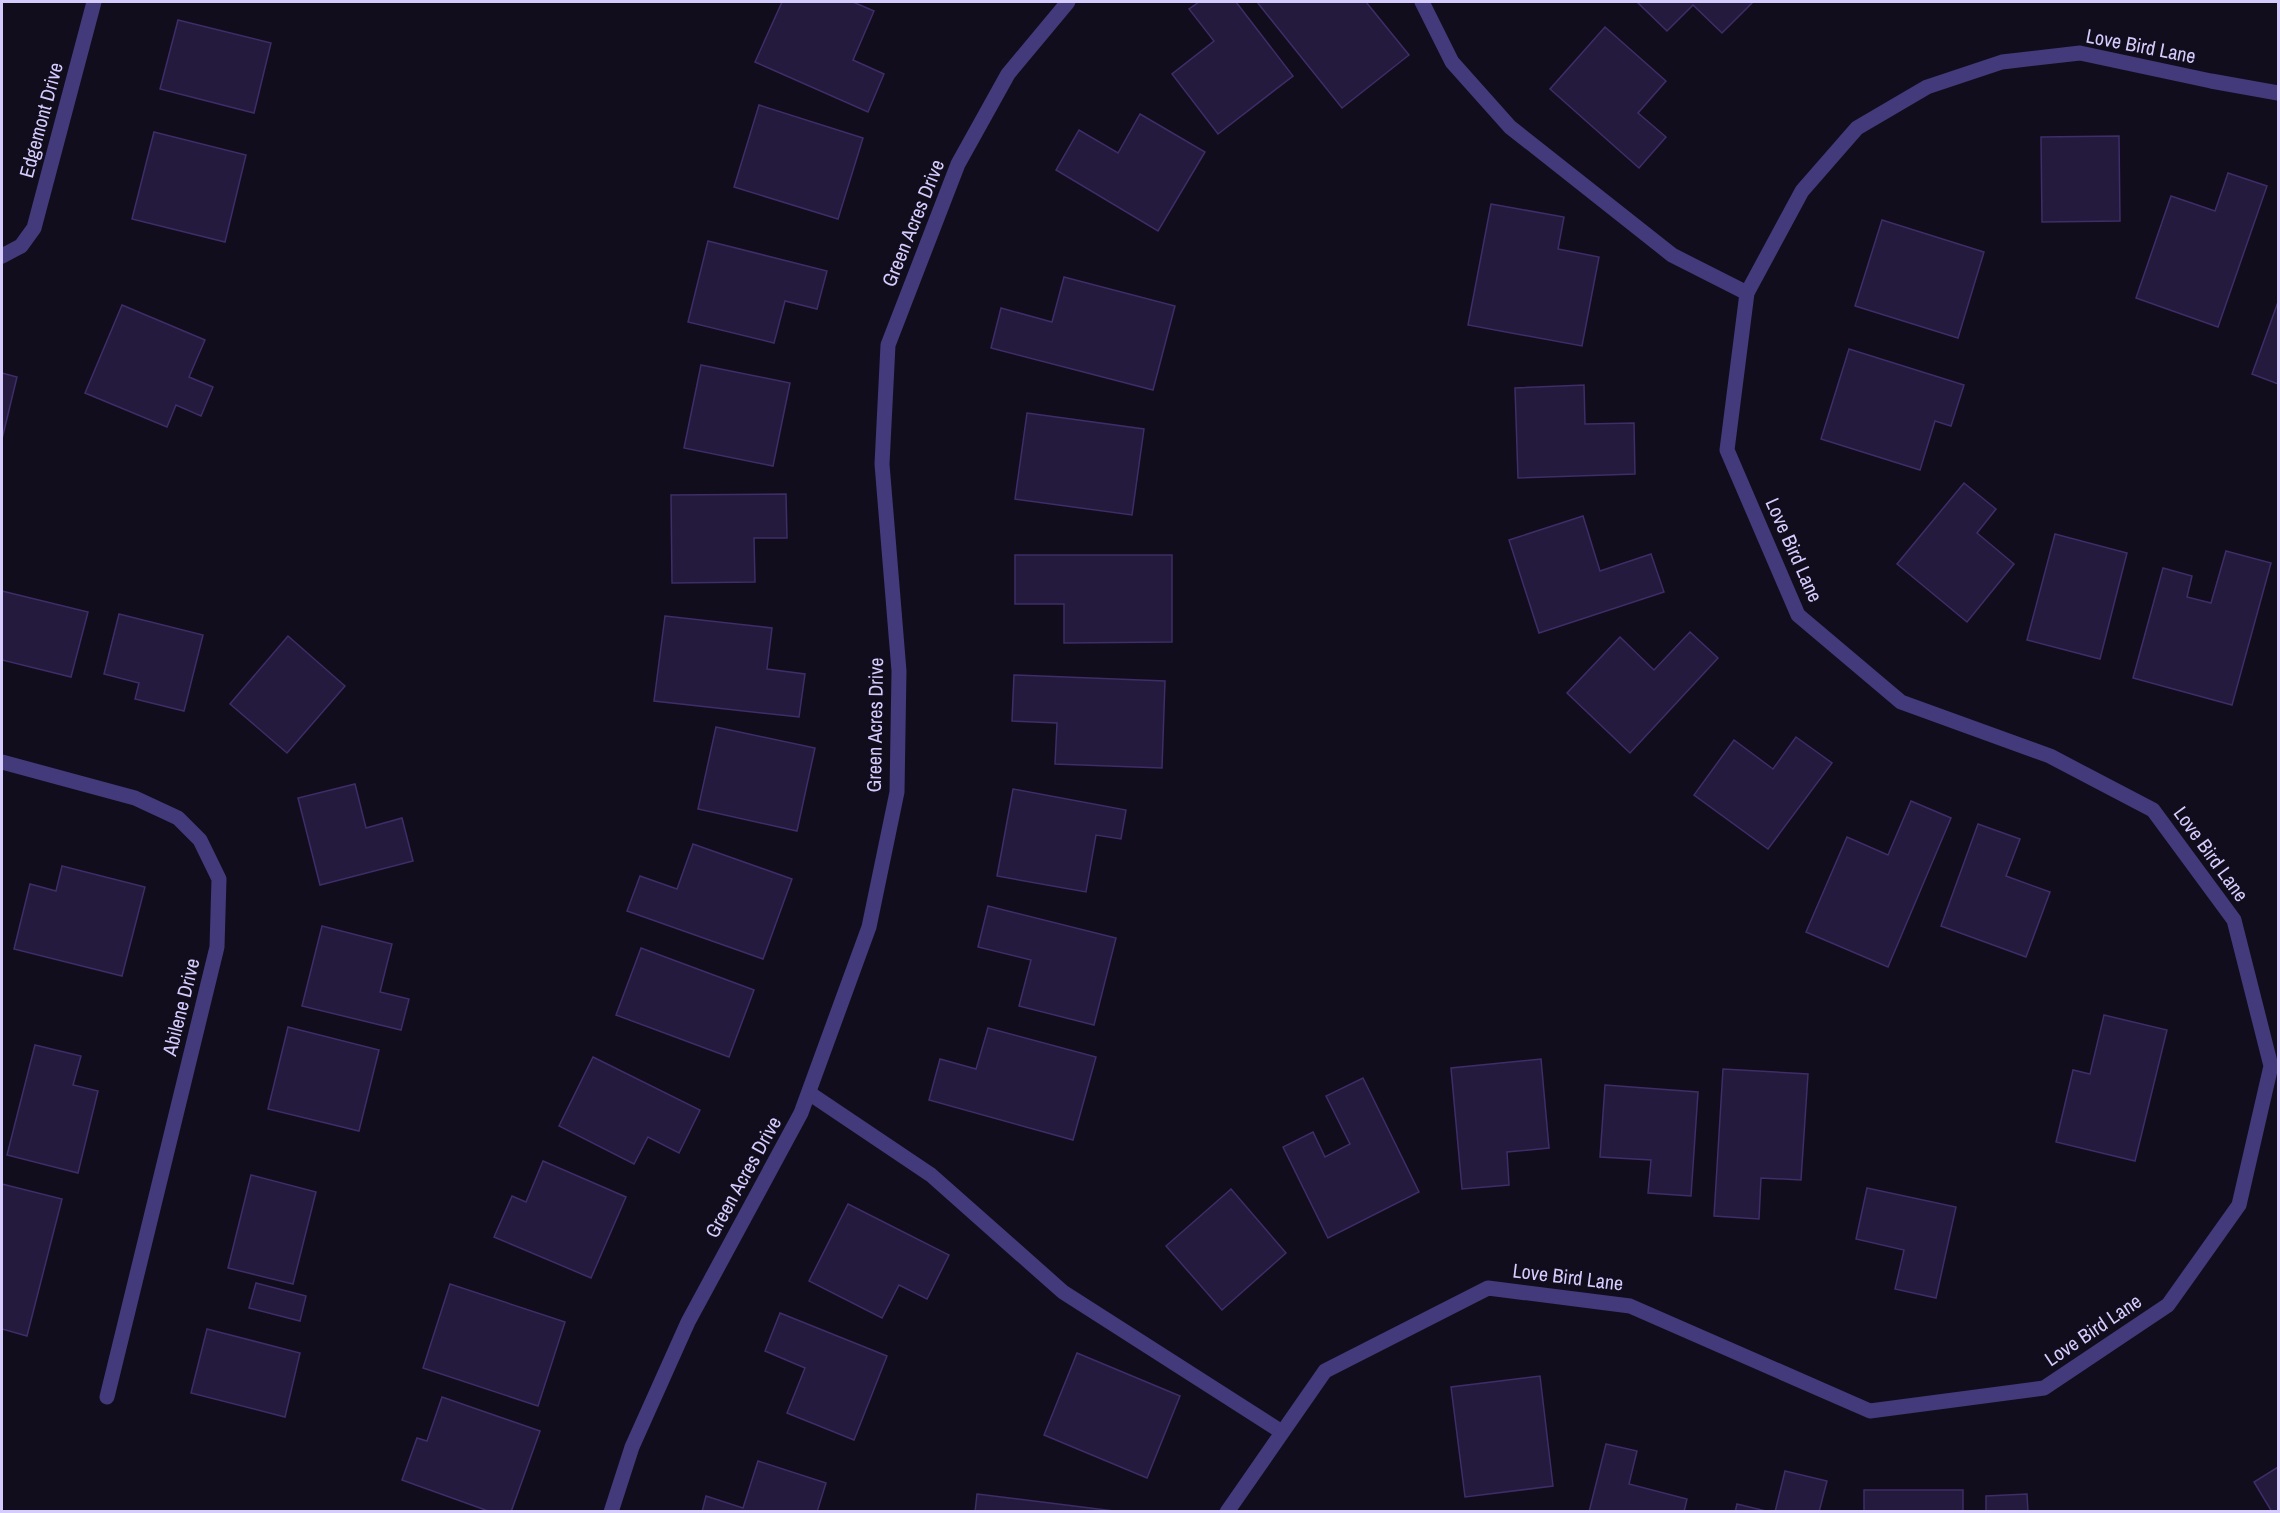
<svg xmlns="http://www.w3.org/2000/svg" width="2280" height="1513" viewBox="0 0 2280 1513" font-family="'Archivo Narrow',sans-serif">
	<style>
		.building { fill: #241a3d; stroke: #3e2d68; stroke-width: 1.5 }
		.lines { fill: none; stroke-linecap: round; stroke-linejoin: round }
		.lane { stroke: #423a7a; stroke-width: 15 }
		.street { stroke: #423a7a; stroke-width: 15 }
		.labels { text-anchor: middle; stroke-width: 5; stroke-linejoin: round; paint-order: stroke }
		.street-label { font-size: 20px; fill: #d6cbfd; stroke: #110d1d }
	</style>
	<rect width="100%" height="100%" fill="#110d1d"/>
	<!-- building -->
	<g class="building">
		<polygon points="782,2 853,2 874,11 853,60 884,74 868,112 755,62"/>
		<polygon points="1199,2 1236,2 1293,76 1218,134 1172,74 1214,41 1189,9"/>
		<polygon points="1257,2 1366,2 1409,55 1342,108"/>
		<polygon points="1637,2 1753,2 1722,33 1693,5 1667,31"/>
		<polygon points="178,20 271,43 254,113 160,89"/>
		<polygon points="1605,27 1666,81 1638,113 1666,137 1639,168 1550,89"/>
		<polygon points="759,105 863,138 838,219 734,187"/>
		<polygon points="1140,114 1205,152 1158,231 1056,170 1079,130 1118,153"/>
		<polygon points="154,132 246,155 225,242 132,219"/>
		<polygon points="2119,136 2120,221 2042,222 2041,137"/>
		<polygon points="2228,173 2267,186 2218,327 2136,298 2171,196 2215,211"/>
		<polygon points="1491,204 1564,217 1558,249 1599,257 1582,346 1468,325"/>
		<polygon points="1882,220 1984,252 1958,338 1855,306"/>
		<polygon points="708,241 827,271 817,309 785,301 774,343 688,322"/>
		<polygon points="1064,277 1175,306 1153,390 991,348 1001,308 1052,322"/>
		<polygon points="2278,302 2278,384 2252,374"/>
		<polygon points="122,305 205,340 189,377 213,387 201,416 176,405 167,427 85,393"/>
		<polygon points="1849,349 1964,385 1951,426 1935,421 1920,470 1821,439"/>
		<polygon points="701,365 790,383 773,466 684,448"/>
		<polygon points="2,373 17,377 2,439"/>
		<polygon points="1584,385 1585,424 1634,423 1635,474 1518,478 1515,388"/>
		<polygon points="1027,413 1144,429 1132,515 1015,499"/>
		<polygon points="1964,483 1996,509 1977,533 2014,564 1967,622 1897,564"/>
		<polygon points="786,494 787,538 754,538 755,582 672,583 671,495"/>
		<polygon points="1583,516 1600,571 1651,554 1664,592 1539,633 1509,540"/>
		<polygon points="2055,534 2127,553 2100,659 2027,640"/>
		<polygon points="2226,551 2271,563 2232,705 2133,678 2163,568 2192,576 2187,597 2211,603"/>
		<polygon points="1015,555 1172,555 1172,642 1064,643 1064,604 1015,604"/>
		<polygon points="2,591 88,612 71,677 2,660"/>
		<polygon points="119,614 203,635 184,711 135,699 139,683 104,674"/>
		<polygon points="665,616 772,628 767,669 805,674 799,717 654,701"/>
		<polygon points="1690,632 1718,658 1630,753 1567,693 1620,637 1654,670"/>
		<polygon points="288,636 345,686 287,753 230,704"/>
		<polygon points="1014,675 1165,681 1162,768 1055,764 1057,723 1012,721"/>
		<polygon points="716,727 815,748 797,831 698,809"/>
		<polygon points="1796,737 1832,763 1768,849 1694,795 1734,740 1773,769"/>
		<polygon points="355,784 366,828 402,818 413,861 320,885 298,798"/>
		<polygon points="1013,789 1126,810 1121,839 1096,835 1086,892 997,876"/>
		<polygon points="1911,801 1951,818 1888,967 1806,932 1847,837 1888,855"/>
		<polygon points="1978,824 2020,839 2006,876 2050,892 2026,957 1941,926"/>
		<polygon points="693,844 792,879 763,959 627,911 640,876 677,889"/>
		<polygon points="62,866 145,887 122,976 14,949 30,884 56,891"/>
		<polygon points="988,906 1116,938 1094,1025 1019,1006 1031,960 978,947"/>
		<polygon points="322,926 392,944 380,992 409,999 401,1030 302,1006"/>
		<polygon points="641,948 754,990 729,1057 616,1015"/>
		<polygon points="2104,1015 2167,1030 2135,1161 2056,1142 2073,1070 2090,1074"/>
		<polygon points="288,1027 379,1050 359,1131 268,1109"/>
		<polygon points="988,1028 1096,1057 1073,1140 929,1100 940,1059 976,1069"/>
		<polygon points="35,1045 81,1056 73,1085 98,1091 78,1173 7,1155"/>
		<polygon points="593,1057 700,1110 679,1153 648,1137 634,1164 559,1126"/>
		<polygon points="1541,1059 1549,1148 1507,1152 1509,1185 1462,1189 1451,1068"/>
		<polygon points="1723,1069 1808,1074 1801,1180 1761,1178 1759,1219 1714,1216"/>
		<polygon points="1363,1078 1419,1192 1328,1238 1283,1147 1313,1132 1325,1157 1350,1144 1326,1096"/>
		<polygon points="1605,1085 1698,1092 1691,1196 1648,1193 1651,1160 1600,1157"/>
		<polygon points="543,1161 626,1197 591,1278 494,1237 512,1196 526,1202"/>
		<polygon points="251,1175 316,1192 293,1284 228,1268"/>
		<polygon points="2,1184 62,1199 27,1336 2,1329"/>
		<polygon points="1867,1188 1956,1207 1936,1298 1895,1289 1904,1250 1856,1239"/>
		<polygon points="1231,1189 1286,1253 1222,1310 1166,1246"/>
		<polygon points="848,1204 949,1255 927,1299 899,1285 882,1318 809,1281"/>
		<polygon points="256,1283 306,1296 300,1321 249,1308"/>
		<polygon points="450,1284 565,1322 538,1406 423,1368"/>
		<polygon points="780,1313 887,1356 854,1440 787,1413 805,1368 765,1351"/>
		<polygon points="207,1329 300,1353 285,1417 191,1393"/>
		<polygon points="1077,1353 1180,1396 1147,1478 1044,1435"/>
		<polygon points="1540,1376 1553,1486 1465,1497 1451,1387"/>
		<polygon points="442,1397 540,1431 511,1512 491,1512 402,1480 417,1438 427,1441"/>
		<polygon points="1606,1444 1637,1451 1629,1484 1687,1499 1684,1512 1589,1512"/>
		<polygon points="758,1461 826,1483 817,1512 702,1512 706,1496 743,1508"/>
		<polygon points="2278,1467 2278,1512 2272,1512 2254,1482"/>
		<polygon points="1785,1471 1827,1481 1819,1512 1775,1512"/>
		<rect x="1864" y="1490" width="99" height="22"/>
		<polygon points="977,1494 1122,1512 975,1512"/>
		<polygon points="2027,1494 2028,1512 1986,1512 1986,1496"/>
		<polygon points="1737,1504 1770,1512 1735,1512"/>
	</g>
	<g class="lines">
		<!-- lane -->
		<g class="lane">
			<polyline points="1422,2 1452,62 1510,127 1672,255 1747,293"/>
			<polyline points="809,1093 931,1175 1063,1292 1282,1432"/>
		</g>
		<!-- street -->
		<g class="street">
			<polyline points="2,256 21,246 34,228 94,2"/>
			<polyline points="2,762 135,798 178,818 200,840 219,879 217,947 107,1397"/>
			<polyline points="611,1512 632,1447 688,1322 801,1113 869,927 897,792 899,671 882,464 888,345 958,164 1008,74 1068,2"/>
			<polyline points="1227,1512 1325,1371 1488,1288 1630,1306 1870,1411 2044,1388 2168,1305 2239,1205 2271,1066 2234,920 2153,810 2050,756 1901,702 1798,615 1727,450 1747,293 1802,191 1857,128 1927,87 2002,62 2080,53 2211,81 2278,93"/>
		</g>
	</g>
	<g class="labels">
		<!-- street labels -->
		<g class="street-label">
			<text transform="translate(2141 46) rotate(11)" y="7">Love Bird Lane</text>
			<text transform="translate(41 120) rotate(-75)" y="7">Edgemont Drive</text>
			<text transform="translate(913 223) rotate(-68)" y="7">Green Acres Drive</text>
			<text transform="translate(1794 550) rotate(66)" y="7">Love Bird Lane</text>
			<text transform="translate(875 725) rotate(-89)" y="7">Green Acres Drive</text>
			<text transform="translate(2211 854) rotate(54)" y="7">Love Bird Lane</text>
			<text transform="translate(181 1007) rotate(-76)" y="7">Abilene Drive</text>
			<text transform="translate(743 1177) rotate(-61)" y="7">Green Acres Drive</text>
			<text transform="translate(1568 1277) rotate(7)" y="7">Love Bird Lane</text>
			<text transform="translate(2093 1330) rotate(-34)" y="7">Love Bird Lane</text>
		</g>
	</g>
	<!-- border -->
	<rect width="2280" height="1513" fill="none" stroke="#d6cbfd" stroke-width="6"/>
</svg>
